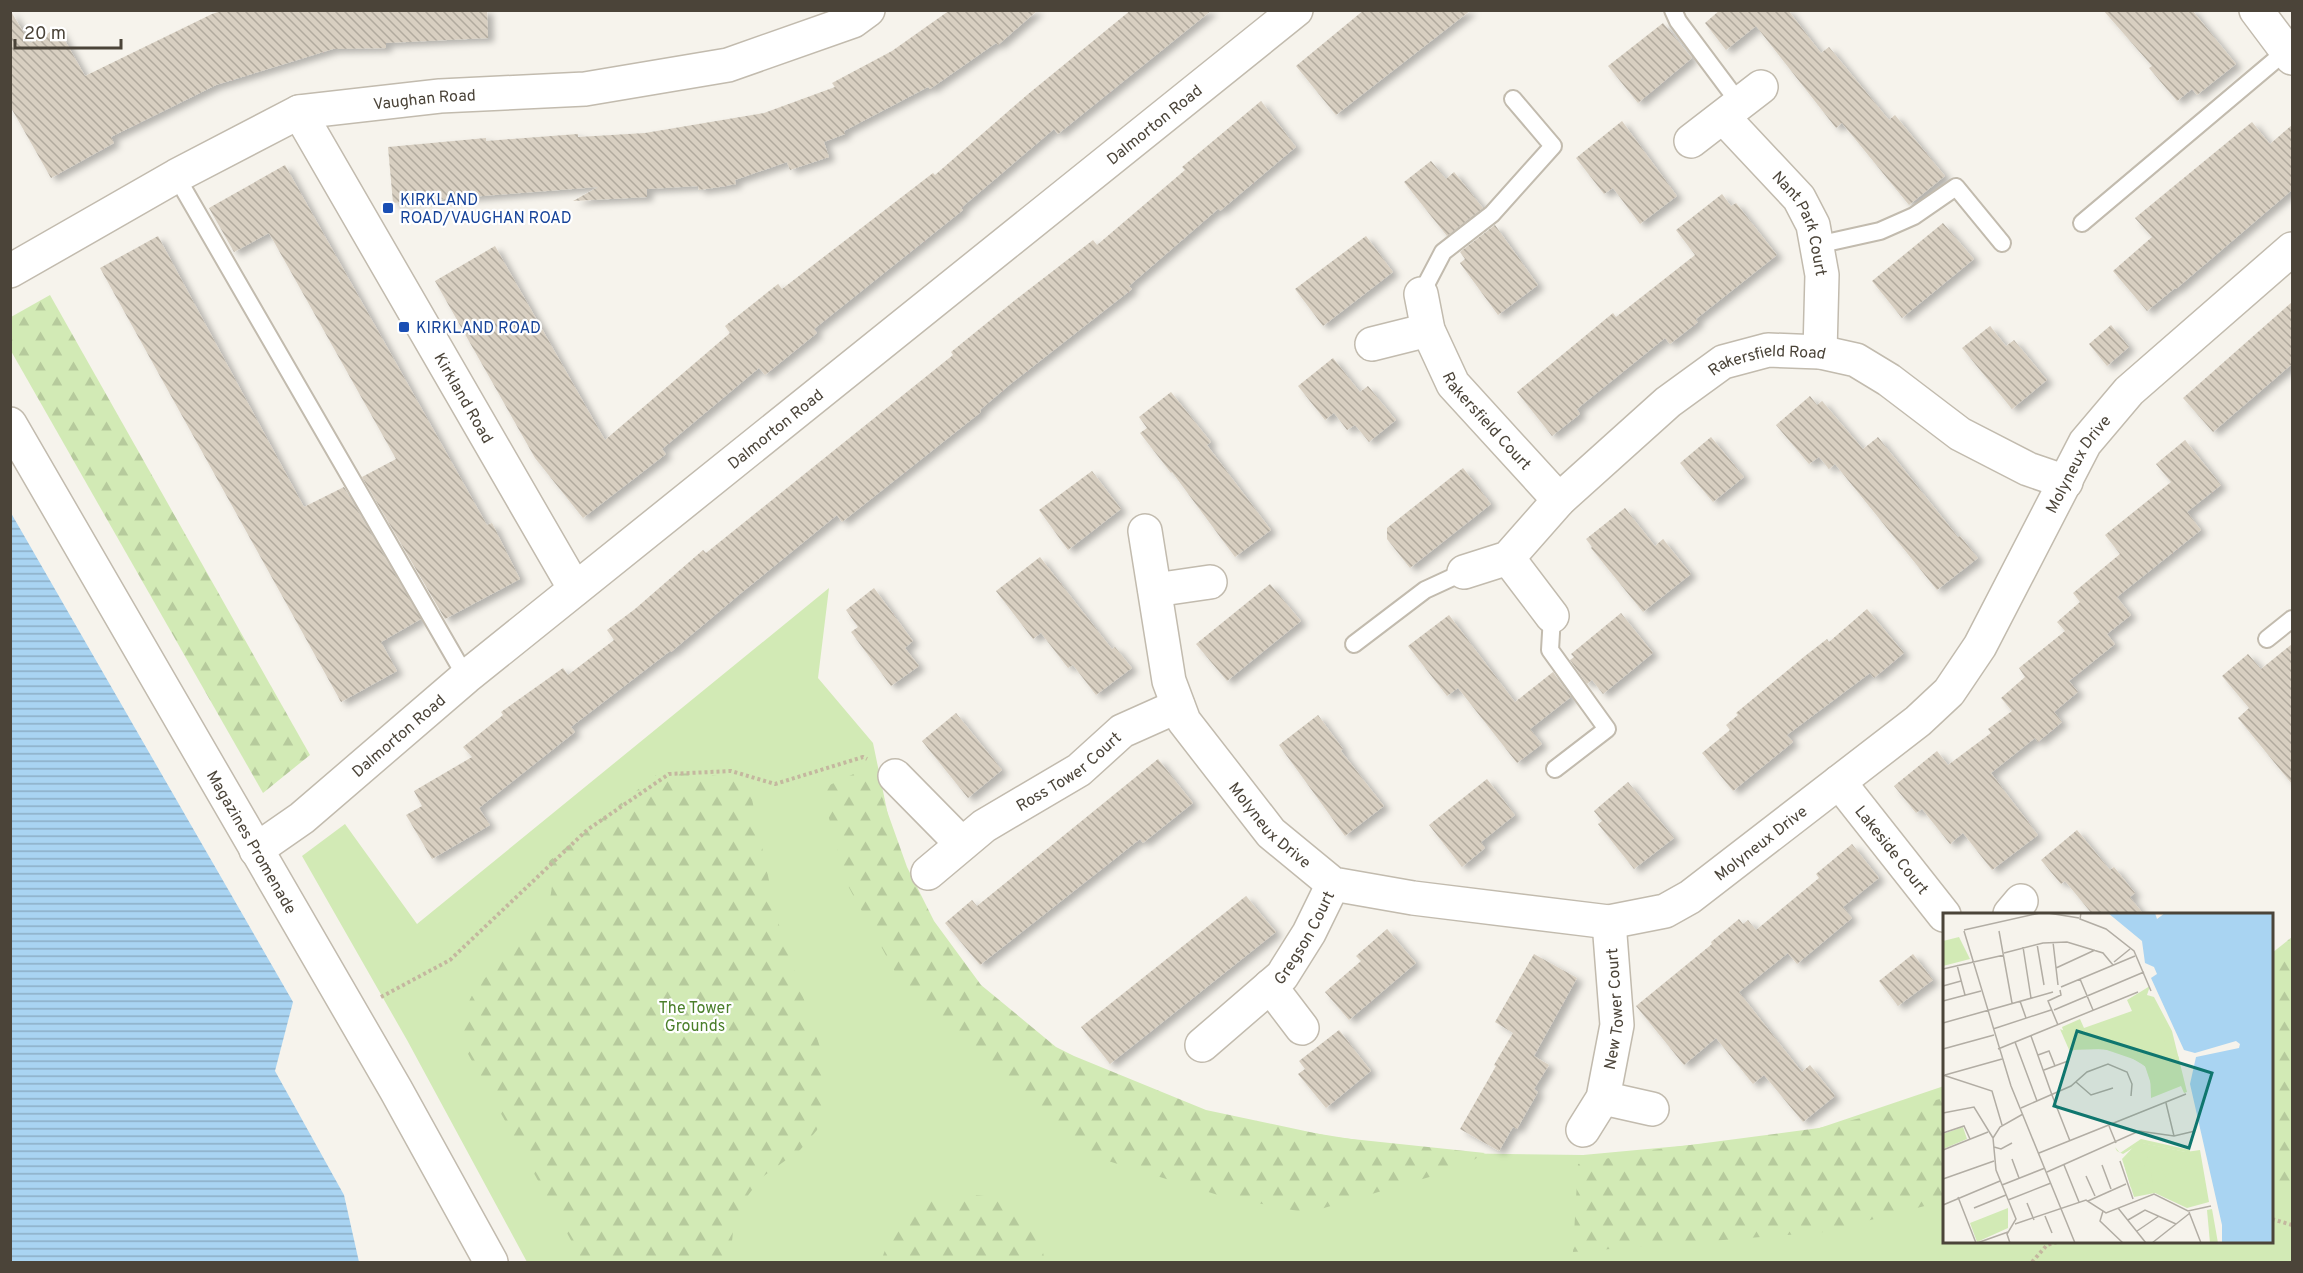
<svg xmlns="http://www.w3.org/2000/svg" width="2303" height="1273" viewBox="0 0 2303 1273" font-family="Overpass,sans-serif">
	<style>
		.green { fill: #d2eab5 }
		.forest { fill: url(#forest-firs) }
		.water { fill: url(#water-rules) }
		.building { fill: url(#building-back-hatch); filter: url(#shadow) }
		.lines { fill: none; stroke-linecap: round; stroke-linejoin: round }
		.lane-casing { stroke: #c2bbae; stroke-width: 20 }
		.street-casing { stroke: #c2bbae; stroke-width: 36 }
		.path { stroke: #c4b79f; stroke-width: 4; stroke-dasharray: 3 3; stroke-linecap: butt }
		.lane { stroke: #fff; stroke-width: 16 }
		.street { stroke: #fff; stroke-width: 33 }
		.transit-dot { fill: #1a4fb4; stroke: #fff; stroke-width: 2 }
		.labels { text-anchor: middle; stroke-width: 4.5; stroke-linejoin: round; paint-order: stroke }
		.street-label { font-size: 16px; fill: #4b4439; stroke: #fff }
		.transit-label { font-size: 16px; fill: #164399; stroke: #fff; text-anchor: start }
		.park-label { font-size: 16px; fill: #4a7f2a; stroke: #fff }
		.inset-road { fill: none; stroke: #b2ada4; stroke-width: 1.5 }
		.view { fill: #0f766e; fill-opacity: 0.15; stroke: #0f766e; stroke-width: 3 }
		.inset-edge { fill: none; stroke: #4b4439; stroke-width: 3 }
	</style>
	<defs>
		<pattern id="forest-firs" width="22" height="20" patternUnits="userSpaceOnUse" patternTransform="scale(1.5)"><rect width="22" height="20" fill="#d2eab5"/><path d="M5 1l3.5 6h-7zM16 11l3.5 6h-7z" fill="#b6ca9c"/></pattern>
		<pattern id="water-rules" width="6" height="5" patternUnits="userSpaceOnUse" patternTransform="scale(1.5)"><rect width="6" height="5" fill="#a9d4f2"/><path d="M0 2.5h6" fill="none" stroke="#8caec5"/></pattern>
		<pattern id="building-back-hatch" width="6" height="6" patternUnits="userSpaceOnUse" patternTransform="scale(1.5)"><rect width="6" height="6" fill="#d8cfc1"/><path d="M-1 5l2 2M0 0l6 6M5-1l2 2" fill="none" stroke="#b1aa9e"/></pattern>
		<filter id="shadow"><feDropShadow dx="6" dy="4" stdDeviation="3" flood-color="#0004"/></filter>
	</defs>
	<rect width="100%" height="100%" fill="#f6f3ec"/>
	<!-- green -->
	<polygon class="green" points="829,588 818,678 873,743 900,873 976,1009 1189,1113 1438,1153 1583,1155 1799,1135 1944,1086 1944,1242 2272,1242 2272,973 2292,965 2292,1262 527,1262 407,1040 302,856 345,824 417,924"/>
	<!-- forest -->
	<g class="forest">
		<polygon points="50,295 310,755 263,793 11,351 11,317"/>
		<polygon points="871,766 907,867 934,921 981,985 1056,1047 1074,1056 1206,1110 1333,1137 1485,1153 1460,1168 1307,1213 1218,1195 1092,1156 1042,1120 906,992 847,884 821,789"/>
		<path d="M694 773 748 780 777 919 825 1062 826 1098 817 1130 800 1150 761 1178 746 1198 734 1221 730 1262H583L467 1052C466 1043 463 1033 464 1024 466 967 542 951 551 893 553 884 550 871 549 861L656 775Z"/>
		<polygon points="2292,937 2292,1193 2272,1191 2272,953"/>
		<polygon points="1944,1098 1944,1201 1824,1232 1573,1252 1578,1164 1652,1150 1819,1128"/>
		<path d="M963 1194C976 1195 992 1195 1004 1203 1023 1214 1043 1241 1045 1262H881C888 1238 904 1211 930 1201 941 1198 952 1196 963 1194Z"/>
	</g>
	<!-- water -->
	<polygon class="water" points="11,513 293,1002 275,1071 344,1195 359,1262 11,1262"/>
	<!-- building -->
	<g class="building">
		<polygon points="10,10 30,43 58,28 85,76 212,14 224,10 487,10 488,38 386,43 386,48 333,49 216,85 111,137 114,143 51,178 10,106"/>
		<polygon points="950,10 1038,10 998,45 996,43 930,89 928,87 844,131 845,134 824,142 829,157 790,170 787,162 735,180 736,184 720,187 699,190 698,186 647,189 647,197 573,201 598,187 393,203 388,147 486,138 486,141 578,134 578,137 645,133 764,113 835,87 832,83 892,51"/>
		<polygon points="1131,10 1212,10 1058,134 1054,129 961,208 963,210 814,329 817,333 765,375 759,368 662,449 666,454 583,518 535,458 435,281 495,246 605,440 730,333 725,326 778,284 782,289 933,173 935,175 1027,95"/>
		<polygon points="1364,10 1471,10 1336,115 1296,66"/>
		<polygon points="1720,10 1788,10 1821,53 1829,47 1889,120 1895,115 1945,176 1909,205 1842,123 1836,128 1756,26 1726,50 1705,23"/>
		<polygon points="2103,10 2192,10 2236,64 2197,95 2192,89 2177,101 2149,68 2152,66"/>
		<polygon points="1663,23 1692,58 1638,103 1608,66"/>
		<polygon points="1261,101 1296,147 1220,211 1218,209 1129,286 1132,289 1008,386 980,410 981,412 842,522 837,515 740,594 671,652 670,651 571,727 575,732 479,808 490,825 432,859 406,815 422,806 414,791 472,757 463,747 503,715 501,712 563,668 568,675 614,640 607,630 635,609 703,550 706,553 953,355 951,352 1014,301 1093,240 1097,245 1185,170 1182,167"/>
		<polygon points="1622,121 1677,196 1640,224 1613,188 1604,194 1576,158"/>
		<polygon points="2252,122 2270,144 2292,125 2292,190 2176,289 2175,288 2147,311 2113,271 2152,237 2135,218"/>
		<polygon points="1431,161 1446,179 1454,172 1483,208 1447,236 1404,182"/>
		<polygon points="285,165 487,525 492,523 520,579 445,619 362,477 396,459 269,233 234,252 209,208"/>
		<polygon points="1722,194 1731,206 1736,203 1777,255 1696,319 1698,322 1670,344 1665,338 1577,409 1580,414 1552,436 1517,392 1613,313 1616,317 1695,255 1676,230"/>
		<polygon points="1943,223 1974,259 1902,318 1872,281"/>
		<polygon points="1495,225 1538,285 1498,315 1460,263 1465,259 1460,252"/>
		<polygon points="158,236 304,507 344,487 421,619 381,642 397,671 341,702 100,268"/>
		<polygon points="1366,236 1393,272 1323,326 1295,289"/>
		<polygon points="2292,302 2292,364 2213,432 2183,398"/>
		<polygon points="2111,325 2129,347 2107,366 2089,344"/>
		<polygon points="1990,326 2006,346 2014,340 2047,380 2012,409 1962,348"/>
		<polygon points="1333,358 1360,392 1368,386 1396,420 1369,442 1355,425 1347,430 1334,413 1325,420 1298,386"/>
		<polygon points="1171,392 1211,442 1207,445 1271,530 1235,557 1172,472 1171,473 1140,433 1147,428 1139,417"/>
		<polygon points="1810,396 1817,405 1822,401 1863,449 1878,437 1958,537 1960,536 1978,558 1937,590 1835,464 1829,469 1819,457 1809,464 1776,425"/>
		<polygon points="1711,437 1744,477 1713,502 1680,463"/>
		<polygon points="2185,440 2221,485 2187,512 2201,530 2117,597 2131,615 2107,634 2115,644 2069,681 2078,692 2054,712 2062,722 2038,742 2035,738 1991,773 2038,835 1992,870 1963,833 1950,844 1922,809 1916,813 1894,786 1937,751 1948,765 1991,733 1988,729 2012,711 2001,698 2025,677 2019,668 2065,631 2057,622 2080,602 2073,593 2120,554 2105,535 2171,482 2156,464"/>
		<polygon points="1463,468 1491,504 1410,568 1387,539 1387,528"/>
		<polygon points="1092,471 1121,509 1068,550 1039,510"/>
		<polygon points="1625,508 1655,546 1663,539 1691,574 1643,612 1591,548 1592,547 1586,539"/>
		<polygon points="1040,557 1112,649 1115,647 1132,668 1096,695 1073,665 1068,668 1041,633 1033,639 996,591"/>
		<polygon points="1270,584 1301,621 1227,681 1196,644"/>
		<polygon points="874,588 913,641 905,648 919,666 891,686 851,632 858,627 846,610"/>
		<polygon points="1867,609 1904,653 1874,678 1870,673 1787,735 1793,742 1733,791 1702,753 1730,730 1726,725 1738,715 1736,713 1805,656 1827,639 1829,642"/>
		<polygon points="1621,613 1653,653 1603,694 1592,680 1587,684 1570,660 1574,657 1571,654"/>
		<polygon points="1449,615 1515,702 1553,672 1571,697 1530,729 1542,744 1517,763 1458,688 1447,696 1408,646"/>
		<polygon points="2292,644 2292,784 2238,718 2249,708 2222,676 2248,654 2261,669"/>
		<polygon points="956,713 1002,770 968,798 922,741"/>
		<polygon points="1318,715 1343,749 1341,751 1384,806 1345,836 1279,745"/>
		<polygon points="1158,759 1193,803 1143,843 1140,839 980,965 945,923 972,900 977,906"/>
		<polygon points="1487,779 1515,815 1481,842 1485,848 1462,867 1429,825"/>
		<polygon points="1628,782 1674,838 1634,869 1598,824 1602,821 1594,811"/>
		<polygon points="2077,830 2110,870 2114,867 2135,893 2130,897 2144,915 2093,915 2065,881 2061,884 2041,860"/>
		<polygon points="1852,844 1879,878 1843,907 1852,918 1797,964 1788,953 1739,992 1802,1072 1810,1065 1835,1096 1803,1122 1764,1075 1753,1084 1716,1038 1684,1065 1636,1006 1712,944 1711,942 1739,919 1743,924 1748,920 1756,930 1819,878 1816,874"/>
		<polygon points="1246,896 1276,932 1110,1064 1081,1027"/>
		<polygon points="1387,929 1416,963 1349,1020 1325,992 1361,961 1356,956"/>
		<polygon points="1534,954 1577,978 1534,1056 1549,1065 1534,1089 1538,1092 1517,1129 1513,1127 1499,1151 1460,1129 1496,1066 1494,1065 1513,1033 1495,1022"/>
		<polygon points="1913,954 1933,980 1898,1006 1879,981"/>
		<polygon points="1339,1030 1371,1071 1326,1108 1298,1074 1305,1069 1299,1061"/>
	</g>
	<g class="lines">
		<defs>
			<g id="lane">
				<polyline points="1673,10 1678,21 1740,104"/>
				<polyline points="176,176 466,677"/>
				<polyline points="2082,223 2286,51"/>
				<polyline points="1817,245 1880,231 1914,216 1956,187 2002,243"/>
				<polyline points="1421,294 1443,252 1492,214 1553,146 1513,99"/>
				<polyline points="1552,616 1550,650 1607,729 1555,769"/>
				<polyline points="2267,639 2292,619"/>
				<polyline points="1354,644 1425,590 1464,572"/>
			</g>
			<g id="street">
				<polyline points="2256,10 2292,58"/>
				<path id="s1" d="M299 112 575 589"/>
				<path id="s2" d="M1723 117 1799 198 1813 225 1822 275 1820 352"/>
				<polyline points="1691,141 1761,87"/>
				<path id="s3" d="M10 271 176 176 299 112 440 96 585 89 728 65 853 21 868 10"/>
				<path id="s4" d="M1421 294 1428 330 1453 384 1559 500"/>
				<polyline points="1372,344 1428,330"/>
				<path id="s5" d="M10 424 396 1090 491 1262"/>
				<path id="s6" d="M1145 531 1169 681 1184 721 1271 833 1333 884 1413 898 1609 922 1665 911 1690 897 1918 721 1949 692 1980 646 2085 443 2129 391 2292 249"/>
				<polyline points="1508,558 1552,616"/>
				<path id="s7" d="M1464 572 1508 558 1559 500 1668 402 1723 362 1768 350 1820 352 1856 360 1889 380 1960 434 2028 469 2066 482"/>
				<polyline points="1155,590 1210,582"/>
				<polyline points="895,776 962,844"/>
				<path id="s8" d="M1839 782 1944 915"/>
				<path id="s9" d="M256 850 302 818 466 677 1296 10"/>
				<path id="s10" d="M928 873 984 826 1079 770 1122 731 1178 706"/>
				<polyline points="2010,914 2021,901"/>
				<polyline points="1270,986 1302,1028"/>
				<path id="s11" d="M1202 1045 1282 976 1309 933 1333 884"/>
				<polyline points="1603,1098 1652,1109"/>
				<path id="s12" d="M1583 1130 1603 1098 1617 1025 1609 922"/>
			</g>
		</defs>
		<!-- lane casing -->
		<use href="#lane" class="lane-casing"/>
		<!-- street casing -->
		<use href="#street" class="street-casing"/>
		<!-- path -->
		<g class="path">
			<polyline points="381,997 450,960 587,830 669,774 731,771 775,784 863,757 867,759"/>
			<polyline points="2272,1219 2292,1225"/>
			<polyline points="2032,1262 2047,1245 2057,1242"/>
		</g>
		<!-- lane -->
		<use href="#lane" class="lane"/>
		<!-- street -->
		<use href="#street" class="street"/>
	</g>
	<!-- markers -->
	<g class="transit-dot">
		<rect x="382" y="202" width="12" height="12" rx="3"/>
		<rect x="398" y="321" width="12" height="12" rx="3"/>
	</g>
	<g class="labels">
		<!-- street labels -->
		<g class="street-label">
			<text dy="6" stroke="none"><textPath href="#s3" startOffset="456">Vaughan Road</textPath></text>
			<text dy="6" stroke="none"><textPath href="#s9" startOffset="1155">Dalmorton Road</textPath></text>
			<text dy="6" stroke="none"><textPath href="#s2" startOffset="135">Nant Park Court</textPath></text>
			<text dy="6" stroke="none"><textPath href="#s7" startOffset="382">Rakersfield Road</textPath></text>
			<text dy="6" stroke="none"><textPath href="#s1" startOffset="330">Kirkland Road</textPath></text>
			<text dy="6" stroke="none"><textPath href="#s4" startOffset="146">Rakersfield Court</textPath></text>
			<text dy="6" stroke="none"><textPath href="#s9" startOffset="669">Dalmorton Road</textPath></text>
			<text dy="6" stroke="none"><textPath href="#s6" startOffset="1374">Molyneux Drive</textPath></text>
			<text dy="6" stroke="none"><textPath href="#s9" startOffset="183">Dalmorton Road</textPath></text>
			<text dy="6" stroke="none"><textPath href="#s10" startOffset="174">Ross Tower Court</textPath></text>
			<text dy="6" stroke="none"><textPath href="#s6" startOffset="330">Molyneux Drive</textPath></text>
			<text dy="6" stroke="none"><textPath href="#s6" startOffset="870">Molyneux Drive</textPath></text>
			<text dy="6" stroke="none"><textPath href="#s5" startOffset="483">Magazines Promenade</textPath></text>
			<text dy="6" stroke="none"><textPath href="#s8" startOffset="86">Lakeside Court</textPath></text>
			<text dy="6" stroke="none"><textPath href="#s11" startOffset="150">Gregson Court</textPath></text>
			<text dy="6" stroke="none"><textPath href="#s12" startOffset="128">New Tower Court</textPath></text>
		</g>
		<!-- transit labels -->
		<g class="transit-label">
			<text x="400" y="205">KIRKLAND<tspan x="400" dy="18">ROAD/VAUGHAN ROAD</tspan></text>
			<text x="416" y="333">KIRKLAND ROAD</text>
		</g>
		<!-- park labels -->
		<g class="park-label">
			<text x="695" y="1013">The Tower<tspan x="695" dy="18">Grounds</tspan></text>
		</g>
	</g>
	<!-- overview -->
	<g transform="translate(1943 913)">
		<rect width="330" height="330" fill="#f6f3ec"/>
		<path d="M16 24 27 46 0 53V28ZM207 73 204 82 211 84 229 118 244 179 241 180 238 173 208 185 207 158 196 148 161 136 127 137 119 114 137 106 141 115 189 98 184 87ZM20 214 24 226 0 236V221ZM195 229 243 239 257 237 266 289 244 295 212 280 191 284 179 246ZM65 295V315L34 329 27 310ZM269 296 275 330H267L264 297Z" fill="#d2eab5"/>
		<path d="M219 109 236 145 238 164 222 177 216 175 217 157 227 143 216 113ZM117 116 147 129 176 133 174 138 137 134 127 139ZM180 140H191L203 147 211 160 212 174H209L202 153ZM198 226 247 237V240L198 230 180 241 174 238 172 234 177 240ZM201 231 210 234V247H226L231 255 236 249 232 245 237 242 244 255 229 256 223 264 218 254 217 258 208 260 210 271 193 270 188 275 181 251 201 254 205 243Z" fill="#d2eab5"/>
		<path d="M165 0H212L214 6 222 0H330V330H279V312L247 171 253 144 296 135 297 131 293 128 252 140 241 137 208 65 214 61 211 54 202 50 199 28Z" fill="#a9d4f2"/>
		<path class="inset-road" d="M105 0 136 5M138 0 137 6 163 16 191 38 208 78M21 17 97 0M21 18 68 173 132 330M56 18 69 90M110 29 115 72M94 31 101 72M80 34 88 85M61 40 100 30 124 29 160 40 170 52M171 49 187 36M14 52 22 82M113 55 152 37M0 56 61 42M137 66 150 97M0 73 18 68M118 74 192 43M0 88 38 78M77 88 83 105M111 97 201 59M0 110 110 79M115 112 105 88 118 82 117 77M50 116 108 97M88 123 109 182M72 129 94 188M0 136 51 122M55 136 195 79M95 142 106 138 112 153M101 157 125 148M0 162 49 178 59 212M2 162 59 146M133 169 148 182 170 175M109 182 127 228M223 190 231 223M78 195 128 173 144 159 165 151 184 159 189 171 188 183M0 200 31 194 50 225M166 213 173 230M0 220 21 213 27 226M51 234 58 236 69 230M0 237 45 219M96 240 243 181M69 246 76 265M177 248 190 286M121 252 136 289M159 252 168 276M104 259 196 218 231 223 252 218M143 263 152 283M0 266 51 248M59 272 102 255M15 284 33 330M65 287 108 270M145 288 183 271M84 290 91 307M0 292 57 268M31 295 63 282M175 295 203 330M160 298 157 308 180 330M246 299 258 330M102 303 109 320M185 307 202 297 233 311M72 311 143 287 163 300 211 281 245 298 268 293M194 318 216 303M34 330 65 319M67 330 64 321 73 306 53 257 50 225 57 214 80 201M209 330 247 300"/>
		<path class="view" d="M134 118 269 160 246 235 111 193Z"/>
		<rect width="330" height="330" class="inset-edge"/>
	</g>
	<!-- border -->
	<rect width="2303" height="1273" fill="none" stroke="#4b4439" stroke-width="24"/>
	<!-- scale -->
	<path d="M15 39v9h106v-9" fill="none" stroke="#4b4439" stroke-width="3"/>
	<text x="24" y="39" font-size="18" fill="#4b4439" stroke="#ffffff" stroke-width="4.5" paint-order="stroke">20 m</text>
</svg>
